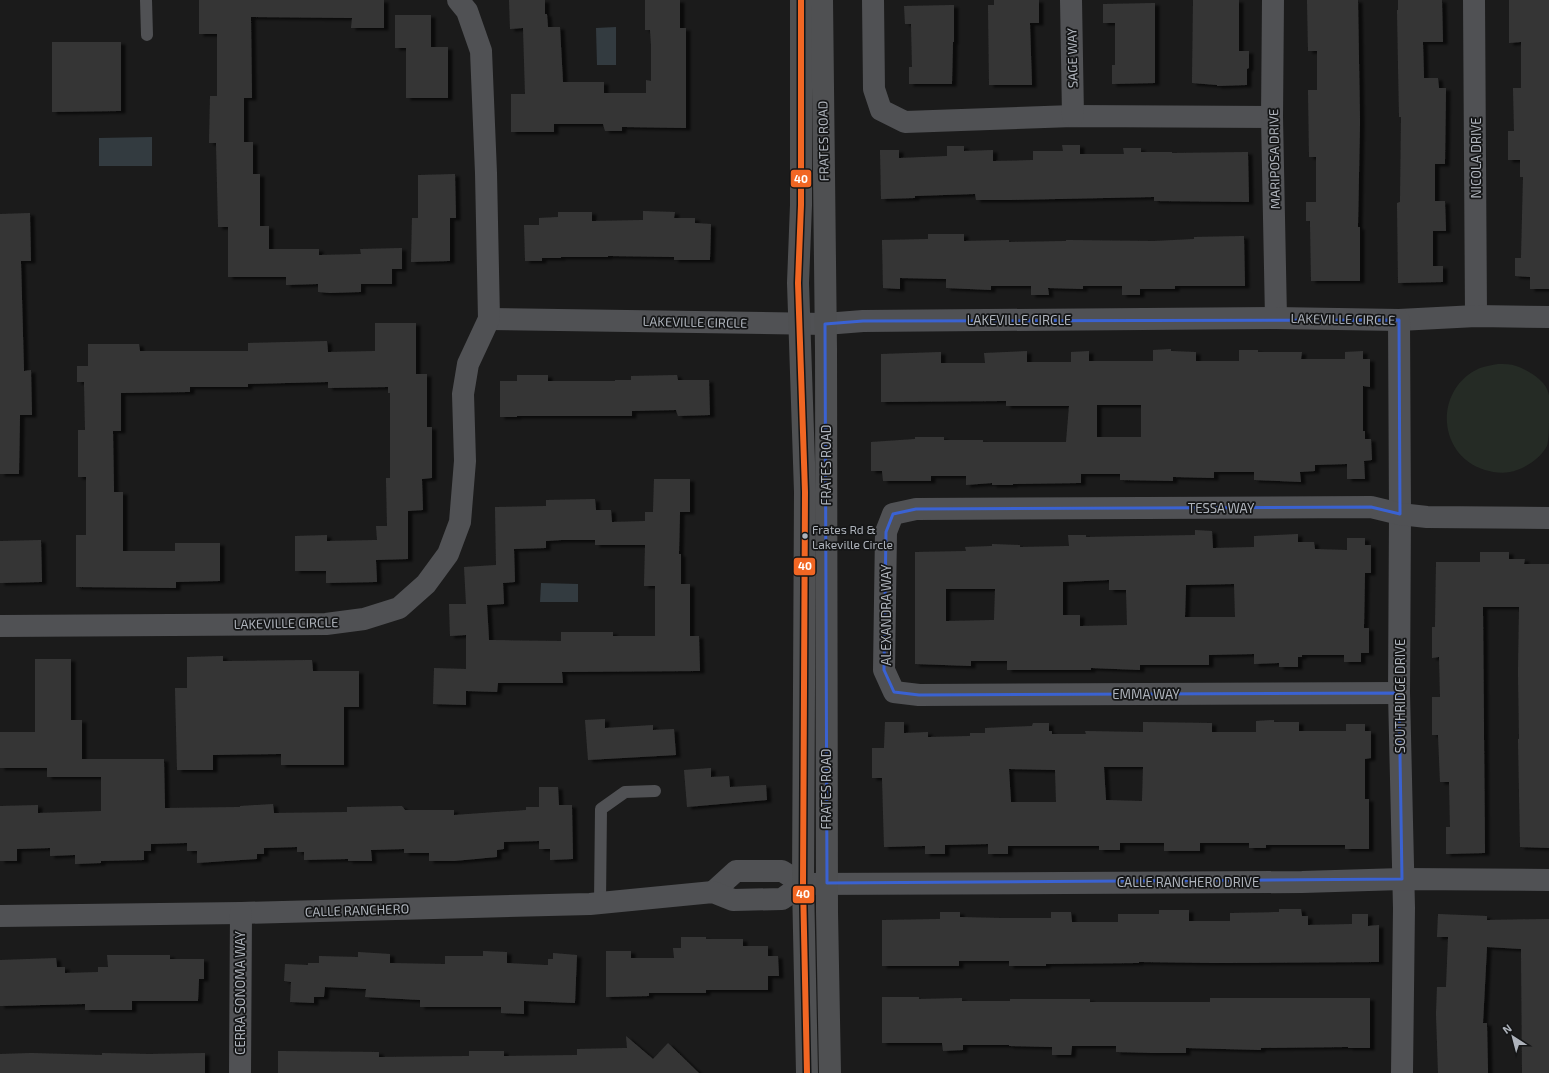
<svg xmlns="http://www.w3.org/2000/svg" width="1549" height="1073" viewBox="0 0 1549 1073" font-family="'Exo 2',sans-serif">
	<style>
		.green { fill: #252b25 }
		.water { fill: #333b40 }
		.building { fill: #363636; fill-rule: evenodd; filter: url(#shadow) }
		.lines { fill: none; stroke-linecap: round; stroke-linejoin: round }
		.lane { stroke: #505154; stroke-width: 12 }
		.street { stroke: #505154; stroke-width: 22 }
		.secondary { stroke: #4f5052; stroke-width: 22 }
		.bus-1-casing { stroke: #151617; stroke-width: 9 }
		.bus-1 { stroke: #f16623; stroke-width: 6 }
		.marked { fill: none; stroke: #3a62d2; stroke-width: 3; stroke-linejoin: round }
		.bus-dot { fill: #aeb3bb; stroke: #151617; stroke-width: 1.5 }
		.labels { text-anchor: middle; stroke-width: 3.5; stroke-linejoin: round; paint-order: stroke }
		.bus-label { font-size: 12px; fill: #aeb3bb; stroke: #151617; text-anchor: start }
		.street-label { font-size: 13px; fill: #aeb3bb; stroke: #151617 }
		.line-badge { stroke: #151617; stroke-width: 1.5 }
		.badge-label { font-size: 11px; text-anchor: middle; font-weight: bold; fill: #fff }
	</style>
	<defs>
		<filter id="shadow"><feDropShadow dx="4.5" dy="2.5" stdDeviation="1" flood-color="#0009"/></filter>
	</defs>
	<rect width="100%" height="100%" fill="#1b1b1b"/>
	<!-- green -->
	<path class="green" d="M1498 364C1504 364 1511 364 1516 366 1528 370 1547 381 1549 395 1549 402 1549 411 1549 419 1549 427 1549 439 1547 446 1540 458 1530 465 1517 470 1507 474 1495 473 1485 470 1436 455 1434 388 1480 368 1486 366 1492 365 1498 364Z"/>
	<!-- water -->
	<g class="water">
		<polygon points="616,27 616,65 597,65 596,28"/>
		<polygon points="152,137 152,166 99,166 99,138"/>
		<polygon points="541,583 578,584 578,602 540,602"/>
	</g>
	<!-- building -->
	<g class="building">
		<polygon points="199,0 384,0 384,28 351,28 352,18 251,17 252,98 244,98 244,142 253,142 253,174 260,174 260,226 269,226 269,249 319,249 319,255 361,254 360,249 402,248 402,269 392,269 392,284 361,284 361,292 330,293 318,292 318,284 286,285 286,277 228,277 228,227 218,227 216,143 209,143 210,96 217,96 217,34 199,34"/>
		<polygon points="509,0 545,0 545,14 547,14 548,27 560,27 563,82 604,82 604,93 646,93 646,80 651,81 651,45 650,30 645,30 645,0 680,0 680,28 686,28 686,128 622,127 622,131 605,131 603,124 554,124 554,132 511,132 511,94 525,94 523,28 510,29"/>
		<polygon points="994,0 1039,0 1039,23 1030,23 1032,85 989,85 988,5 994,5"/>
		<polygon points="1193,0 1239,0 1239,51 1249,51 1249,68 1247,69 1247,85 1217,86 1217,85 1192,83"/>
		<polygon points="1307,0 1358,0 1360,122 1358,227 1360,227 1360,281 1311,281 1310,221 1306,221 1306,202 1316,202 1316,157 1309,157 1308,90 1317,90 1317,51 1308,51"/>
		<polygon points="1398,0 1442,0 1443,42 1423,42 1424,78 1438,78 1439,88 1446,88 1445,164 1435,164 1435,201 1445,201 1446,231 1433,231 1433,266 1443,266 1443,282 1398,283 1397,203 1400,202 1401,117 1399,117 1397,10 1398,10"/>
		<polygon points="1509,0 1549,0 1549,289 1530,289 1530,277 1515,276 1515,258 1521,258 1523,177 1520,177 1520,160 1508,160 1508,131 1514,131 1513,88 1521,88 1521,42 1509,43"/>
		<polygon points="1155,3 1155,83 1112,84 1112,65 1115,65 1115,23 1103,23 1103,4"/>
		<polygon points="954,5 954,42 953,42 952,84 909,84 909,67 912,67 911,24 905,24 904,6"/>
		<polygon points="395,15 431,15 431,47 448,47 448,98 406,98 406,48 395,48"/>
		<polygon points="52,42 121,42 121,111 52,112"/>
		<polygon points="1062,145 1080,145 1080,154 1124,154 1123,148 1141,148 1141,152 1172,152 1172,153 1248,152 1249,202 1154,201 1154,197 1010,200 976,200 975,194 915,196 915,198 881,199 880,150 899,150 899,158 947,156 947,146 964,146 964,151 993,150 993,161 1033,160 1033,151 1063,151"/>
		<polygon points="455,174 456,218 450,218 450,261 411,262 412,218 418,218 418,175"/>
		<polygon points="643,211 675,212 674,218 695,218 695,223 711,224 710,260 674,260 674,257 608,256 608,257 561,257 561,258 542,258 542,261 525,261 524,225 539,225 539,218 558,217 558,212 592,212 592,221 643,220"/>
		<polygon points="30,213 31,261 21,261 24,371 31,370 32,415 20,415 19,474 0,474 0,214"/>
		<polygon points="928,234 964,234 964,241 1009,240 1009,242 1066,241 1066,240 1154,241 1194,239 1194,237 1244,236 1245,286 1175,286 1175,289 1140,289 1140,295 1122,295 1122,286 1083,286 1083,289 1048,288 1049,295 1031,295 1031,286 991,286 991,290 946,288 946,279 900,278 900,289 883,288 882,240 928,239"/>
		<polygon points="375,323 416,323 416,374 427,374 427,427 432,427 432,478 422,479 423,510 408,511 408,559 376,560 377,582 326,583 326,571 295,571 295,536 327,535 327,541 377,540 376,526 387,526 386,478 390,478 390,393 388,393 388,387 328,388 328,382 248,384 248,387 190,387 190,392 121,393 121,431 113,431 114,492 123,492 123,551 175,551 175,543 220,543 220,581 176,582 176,588 76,587 76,535 86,535 86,477 78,477 78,430 85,430 84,382 77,382 77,366 88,366 88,344 139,344 140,351 248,351 248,343 327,341 328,352 375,351"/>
		<path d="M1171 349V351L1196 352V361H1239V350H1258V352H1302L1301 359H1345V352L1363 351V359H1370V387L1363 386V431H1365V439H1371L1372 460 1364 461 1365 479H1347V464L1315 465V471L1300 472 1301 482 1254 480V472H1214V478L1173 477V481L1120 480V474H1081V483L1013 484V485H992V483L966 485V476H931V481H883L882 471H871V442L915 439V437H944V440H983V442H1066L1069 406H1006V401L881 402V354L941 352V363H985L984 353 1027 351V362H1071V352L1089 351V361H1153V350ZM1097 405H1141V437H1097Z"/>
		<polygon points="517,375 548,375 548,381 615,381 615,380 631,380 631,376 677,375 678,380 709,380 710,415 678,416 676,410 632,411 632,416 517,416 517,417 500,417 500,381 517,381"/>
		<path d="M654 479H690V512H680L679 554H681V584H690V636H699L700 671 562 672 563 683H498L497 692 466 691V705L433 704 434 668 466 669V635L450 636 449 604H466L464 567 496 565 495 507 546 506V500L595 499 596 510H611L612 522 645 521V512H653ZM562 540H595V545H645L644 586H655V636H613V632H561V641L489 640 487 605 504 604 503 583 515 582 514 549 546 548V541Z"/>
		<path d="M1195 530 1212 531 1213 548 1254 547V536L1298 534V542H1314L1315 549 1347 550V538H1365V545H1371V573H1365L1364 628H1369V653H1361V662H1344V655H1302V657H1298V667H1279V663L1254 664V654L1209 655V665H1140V670L1091 668V670H1007V661H971V666L915 664V552L966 551 965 547 992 546V544L1020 545V547L1069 546 1068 535H1086V537L1195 535ZM1109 580V590H1126L1127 625 1080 626V615H1063V582ZM1234 584 1235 617H1185L1186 585ZM946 589H995L994 620 946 621Z"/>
		<polygon points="41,540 42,582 0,583 0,541"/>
		<polygon points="1480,552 1509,552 1509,559 1525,559 1524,564 1549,564 1549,848 1520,847 1518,739 1519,739 1518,672 1519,607 1483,607 1485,853 1446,854 1446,827 1450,827 1449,782 1440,782 1438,735 1432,735 1432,697 1440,697 1439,657 1432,658 1432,627 1435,627 1436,562 1480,562"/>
		<polygon points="223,656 223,661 312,660 313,671 359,671 359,707 344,707 344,765 281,765 281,754 213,755 213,770 177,770 175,688 187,688 187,657"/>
		<polygon points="35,659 71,659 71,720 82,720 82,759 164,759 165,808 240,807 240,806 273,804 274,813 347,812 347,807 402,806 405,810 454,810 454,815 526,810 526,807 539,807 539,787 558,787 559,805 572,805 573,859 550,860 550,849 539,849 539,841 504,842 504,849 497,850 497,857 454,861 429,861 429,853 404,853 404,849 371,850 372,861 348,861 348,859 304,860 304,852 297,852 297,847 264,848 264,854 257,854 257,859 197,863 197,851 187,851 187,843 151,844 151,851 144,851 144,860 101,861 101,863 75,864 75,855 50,856 50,848 17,849 17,861 0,861 0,806 38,805 38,813 101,811 101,777 47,777 47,768 0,768 0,732 35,732"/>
		<polygon points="605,719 605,728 653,725 653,730 674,729 676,755 588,760 585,720"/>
		<path d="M1274 720V722H1299V731H1346V724H1365V731H1371V758L1365 759V799H1369V849H1345V845H1266V848H1249V843H1200V851H1164V843H1120V850H1099V846H1008V854H988V844L945 845V854H925V846L884 847 882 778H872V748H884L885 722H904V733L928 732V737L970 736V733H985V728L1032 726 1033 723H1049V731H1052V734H1086L1085 731 1143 732V722L1212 723V732H1256V721ZM1104 767H1143L1142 801 1106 800ZM1009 769 1055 770 1056 802H1011Z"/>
		<polygon points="711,768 711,777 729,776 730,787 766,785 767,800 687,807 684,770"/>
		<polygon points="1279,909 1301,909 1302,916 1308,916 1308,925 1352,924 1352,914 1368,914 1368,926 1379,925 1379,962 1215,963 1139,962 1139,963 1046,964 1046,966 1009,966 1009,961 959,961 959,966 882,966 882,920 940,919 940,912 960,912 960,917 1002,918 1051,918 1051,912 1071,912 1072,922 1118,922 1118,914 1159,914 1159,910 1189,910 1189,921 1230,921 1230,913 1279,912"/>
		<polygon points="1438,914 1487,916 1487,920 1549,919 1549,1073 1522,1073 1521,949 1487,947 1483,1023 1487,1023 1488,1073 1438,1073 1436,1014 1437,987 1446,987 1448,937 1437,937"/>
		<polygon points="681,937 706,937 706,939 743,939 743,946 768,946 768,956 778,956 779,976 768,976 768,990 706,990 706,993 649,993 649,996 606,997 606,951 631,951 631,958 674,958 673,948 681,948"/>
		<polygon points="483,951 507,952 507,963 545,965 548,965 548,959 553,959 553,953 577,955 575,1003 524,1001 524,1014 501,1013 501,1007 420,1007 420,1000 365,997 366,989 325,987 324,997 314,997 314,1003 290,1002 291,982 284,981 285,964 308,965 308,963 319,963 319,956 358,957 358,952 390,954 390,963 445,964 445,956 483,956"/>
		<polygon points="107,955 170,955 170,959 204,959 204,979 199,979 198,1001 132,1001 132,1010 85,1010 85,1004 0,1006 0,960 56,958 57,967 65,967 65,973 98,972 98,967 108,967"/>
		<polygon points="882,997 919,997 919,999 962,998 962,1001 1010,1001 1010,999 1090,999 1090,1002 1210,1002 1210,998 1370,998 1370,1048 1348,1048 1348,1047 1261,1048 1261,1050 1186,1048 1186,1053 1154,1053 1116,1052 1116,1046 1072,1046 1071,1055 1052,1055 1052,1047 1009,1046 1009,1045 963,1045 963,1050 943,1051 942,1043 882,1043"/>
		<polygon points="626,1036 653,1059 668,1043 699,1073 278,1073 278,1051 379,1052 379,1057 469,1056 469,1051 504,1051 504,1056 577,1055 577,1049 627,1048"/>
		<polygon points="31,1053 102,1055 102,1053 149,1054 205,1053 205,1073 0,1073 0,1054"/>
	</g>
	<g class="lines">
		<!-- lane -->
		<g class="lane">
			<polyline points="146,0 147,35"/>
			<polyline points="600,902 601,809 625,792 655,791"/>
		</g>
		<!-- street -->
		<g class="street">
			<polyline points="873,0 874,89 881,110 905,122 1073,116 1272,117"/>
			<polyline points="1071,0 1073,116"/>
			<polyline points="1273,0 1272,117 1276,318"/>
			<polyline points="1474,0 1476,316"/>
			<polyline points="489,319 825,324 863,321 1276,318 1399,320 1476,316 1549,317"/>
			<polyline points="1399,320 1400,514 1399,693 1404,908 1402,1073"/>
			<polyline points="0,626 326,624 364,619 399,608 426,584 448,554 460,522 465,461 463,394 468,364 489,319 486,173 481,51 467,11 458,0"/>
			<polyline points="1399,693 919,695 894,692 884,670 886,532 893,514 916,509 1371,507 1400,514 1427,517 1549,518"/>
			<polyline points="713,892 736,871 782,871 803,884 1302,882 1402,879 1549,880"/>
			<polyline points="0,916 241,913 590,904 713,892 733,900 782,899 803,884"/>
			<polyline points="240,1073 241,913"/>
		</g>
		<!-- secondary -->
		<g class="secondary">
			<polyline points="801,0 801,205 798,283 805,492 803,884 807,1073"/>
			<polyline points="822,0 826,349 827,912 830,1073"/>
		</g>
		<defs>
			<polyline id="bus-1" points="801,0 801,205 798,283 805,492 803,884 807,1073"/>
		</defs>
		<!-- bus-1 casing -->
		<use href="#bus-1" class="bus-1-casing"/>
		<!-- bus-1 -->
		<use href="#bus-1" class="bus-1"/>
	</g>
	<!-- marked area -->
	<path class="marked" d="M1399 320 1400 514 1371 507 916 509 893 514 886 532 884 670 894 692 919 695 1399 693 1402 879 827 883 825 324 863 321Z"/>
	<!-- markers -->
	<circle class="bus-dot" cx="805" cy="536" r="3.5"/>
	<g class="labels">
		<!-- bus labels -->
		<g class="bus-label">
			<text x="812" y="534">Frates Rd &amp;<tspan x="812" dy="15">Lakeville Circle</tspan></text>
		</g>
		<!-- street labels -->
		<g class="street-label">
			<text transform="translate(1072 58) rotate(-91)" y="5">SAGE WAY</text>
			<text transform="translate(823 141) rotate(-91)" y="5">FRATES ROAD</text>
			<text transform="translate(1476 158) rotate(-90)" y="5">NICOLA DRIVE</text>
			<text transform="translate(1274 159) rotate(-91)" y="5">MARIPOSA DRIVE</text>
			<text transform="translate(1343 319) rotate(1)" y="5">LAKEVILLE CIRCLE</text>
			<text x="1019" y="325">LAKEVILLE CIRCLE</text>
			<text transform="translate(695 322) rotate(1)" y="5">LAKEVILLE CIRCLE</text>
			<text transform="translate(826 465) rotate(-90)" y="5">FRATES ROAD</text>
			<text x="1221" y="513">TESSA WAY</text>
			<text transform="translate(886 615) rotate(-90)" y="5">ALEXANDRA WAY</text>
			<text transform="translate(286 623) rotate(-1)" y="5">LAKEVILLE CIRCLE</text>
			<text x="1146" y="699">EMMA WAY</text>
			<text transform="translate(1400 696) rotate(-90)" y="5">SOUTHRIDGE DRIVE</text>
			<text transform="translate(826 789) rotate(-90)" y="5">FRATES ROAD</text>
			<text x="1188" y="887">CALLE RANCHERO DRIVE</text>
			<text transform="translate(357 910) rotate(-2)" y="5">CALLE RANCHERO</text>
			<text transform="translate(240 993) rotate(-90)" y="5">CERRA SONOMA WAY</text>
		</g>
	</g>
	<g class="line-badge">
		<rect x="790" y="169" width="22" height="19" rx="4" fill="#f16623"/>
		<rect x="793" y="557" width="23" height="19" rx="4" fill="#f16623"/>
		<rect x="792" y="885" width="23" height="19" rx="4" fill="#f16623"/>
	</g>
	<g class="badge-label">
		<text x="801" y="183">40</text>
		<text x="805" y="570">40</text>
		<text x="803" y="898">40</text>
	</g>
	<!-- north arrow -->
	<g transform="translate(1513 1037) rotate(324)" stroke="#151617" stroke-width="3" paint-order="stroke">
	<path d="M0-3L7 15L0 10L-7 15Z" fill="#aeb3bb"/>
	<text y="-6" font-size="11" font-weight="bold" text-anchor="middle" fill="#aeb3bb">N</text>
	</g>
</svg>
